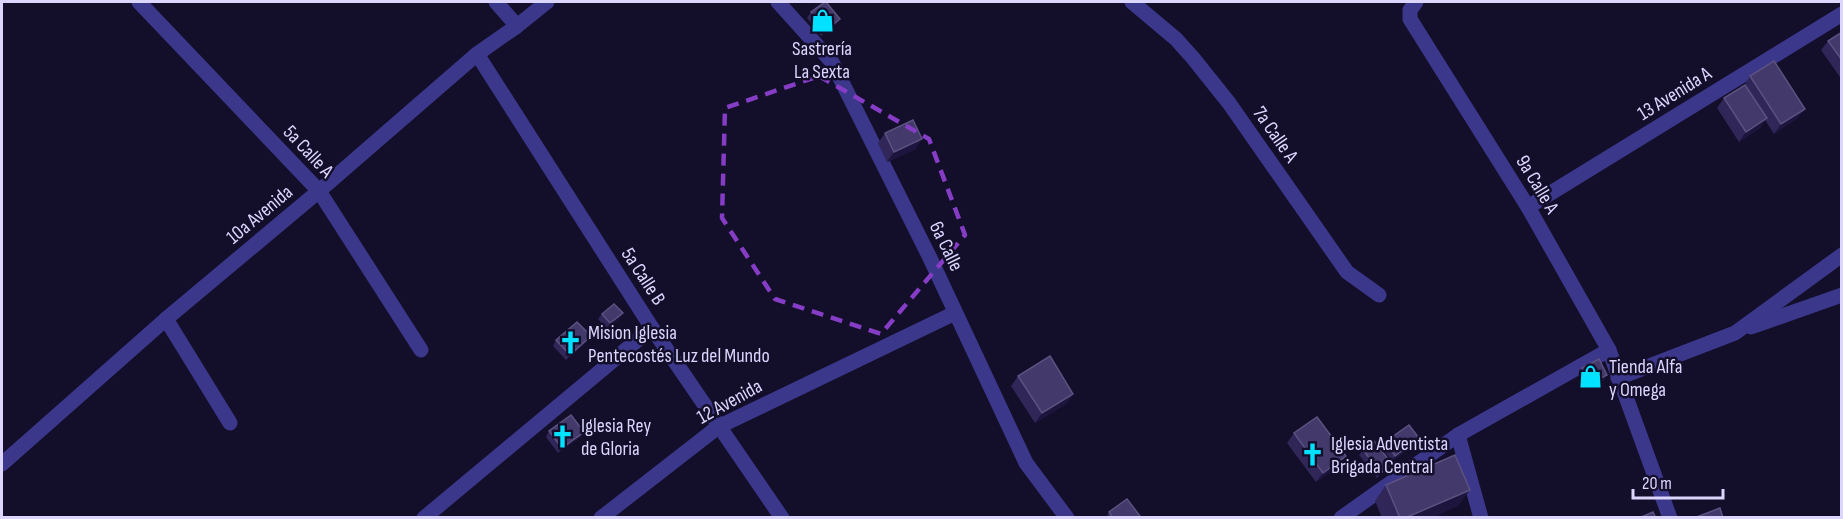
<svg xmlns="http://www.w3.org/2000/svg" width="1843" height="519" viewBox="0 0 1843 519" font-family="'Sofia Sans Condensed',sans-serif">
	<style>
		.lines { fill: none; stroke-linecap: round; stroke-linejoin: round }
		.minor { stroke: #3b378b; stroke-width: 15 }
		.wall { fill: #312658 }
		.shaded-wall { fill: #1d153d }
		.building { fill: #43396a; stroke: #5b5281; stroke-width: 1.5 }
		.marked { fill: none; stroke: #853dc5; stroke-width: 4.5; stroke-dasharray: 12 8; stroke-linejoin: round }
		.labels { text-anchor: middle; stroke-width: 5; stroke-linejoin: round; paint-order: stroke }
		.poi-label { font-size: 20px; fill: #dcd6ff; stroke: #130e29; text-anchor: start }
		.street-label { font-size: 20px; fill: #dcd6ff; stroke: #130e29 }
	</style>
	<rect width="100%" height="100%" fill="#130e29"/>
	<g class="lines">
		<!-- minor -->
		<g class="minor">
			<polyline points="139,2 319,191 421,350"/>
			<polyline points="496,2 517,26"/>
			<polyline points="778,2 832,62 930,258 1026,463 1067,518"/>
			<polyline points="1132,2 1176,39 1193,58 1229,103 1347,272 1379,295"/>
			<polyline points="1416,2 1410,10 1410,19 1528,207 1609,350 1670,518"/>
			<polyline points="477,54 652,328 782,518"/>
			<polyline points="1528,207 1842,14"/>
			<polyline points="166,319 230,423"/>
			<polyline points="1751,327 1842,295"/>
			<polyline points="1618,378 1735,333 1842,255"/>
			<polyline points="1458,435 1481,518"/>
			<polyline points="2,464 166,319 319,191 477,54 517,26 547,2"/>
			<polyline points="424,518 652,328"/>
			<polyline points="601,518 718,427 955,313"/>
			<polyline points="1341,518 1458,435 1609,350"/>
		</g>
	</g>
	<!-- wall -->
	<g class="wall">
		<polygon points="811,12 840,19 836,24 821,36 807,18"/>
		<polygon points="1842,32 1842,80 1821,50 1828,41"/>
		<polygon points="1750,76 1805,109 1798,118 1774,134 1765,120 1760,128 1739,142 1717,108 1724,98 1744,86"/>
		<polygon points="885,133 916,149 887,162 878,143"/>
		<polygon points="623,313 619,319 607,329 598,319 602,314"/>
		<polygon points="591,336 587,341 566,360 553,346 556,340"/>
		<polygon points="1582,368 1604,380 1586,389 1578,374"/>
		<polygon points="1018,376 1073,394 1066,404 1035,423 1011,386"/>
		<polygon points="549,431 584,432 580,437 558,453 546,437"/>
		<polygon points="1294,433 1339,466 1316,482 1287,443"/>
		<polygon points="1385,442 1416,444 1392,461 1381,447"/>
		<polygon points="1363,450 1388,469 1377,478 1359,455"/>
		<polygon points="1386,485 1459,505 1431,518 1382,518 1375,501"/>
		<polygon points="1109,512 1140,516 1138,518 1106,518"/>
	</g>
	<!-- shaded-wall -->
	<g class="shaded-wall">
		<polygon points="840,19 836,24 821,36 825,31"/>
		<polygon points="1805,109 1798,118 1774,134 1781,124"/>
		<polygon points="1767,118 1760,128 1739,142 1746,132"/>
		<polygon points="922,139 916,149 887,162 894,152"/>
		<polygon points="623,313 619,319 607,329 610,323"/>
		<polygon points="591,336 587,341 566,360 570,355"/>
		<polygon points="1607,375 1604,380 1586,389 1590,384"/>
		<polygon points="1073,394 1066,404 1035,423 1042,413"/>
		<polygon points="584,432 580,437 558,453 562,448"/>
		<polygon points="1419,438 1416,444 1392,461 1395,456"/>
		<polygon points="1346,456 1339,466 1316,482 1323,473"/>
		<polygon points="1392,464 1388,469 1377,478 1381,473"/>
		<polygon points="1470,490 1459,505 1431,518 1405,518"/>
	</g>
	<!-- building -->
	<g class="building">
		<polygon points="825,2 826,2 840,19 825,31 811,12"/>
		<polygon points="1842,32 1842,60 1828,41"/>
		<polygon points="1774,61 1805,109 1781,124 1750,76"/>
		<polygon points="1745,85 1767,118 1746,132 1724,98"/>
		<polygon points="913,120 922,139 894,152 885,133"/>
		<polygon points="614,304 623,313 610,323 602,314"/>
		<polygon points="577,322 591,336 570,355 556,340"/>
		<polygon points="1050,356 1073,394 1042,413 1018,376"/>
		<polygon points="1599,359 1607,375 1590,384 1582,368"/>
		<polygon points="571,415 584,432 562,448 549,431"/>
		<polygon points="1317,417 1346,456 1323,473 1294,433"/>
		<polygon points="1409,425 1419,438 1395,456 1385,442"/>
		<polygon points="1374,441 1392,464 1381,473 1363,450"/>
		<polygon points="1455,455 1470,490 1405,518 1400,518 1386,485"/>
		<polygon points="1127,499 1140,516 1137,518 1113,518 1109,512"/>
		<polygon points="1720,508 1723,518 1694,518"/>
		<polygon points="1653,512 1656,518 1639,518"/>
	</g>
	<!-- marked area -->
	<path class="marked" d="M819 76 929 139 965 235 881 334 775 299 722 218 725 108Z"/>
	<!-- icons -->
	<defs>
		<symbol id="shop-bare" viewBox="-9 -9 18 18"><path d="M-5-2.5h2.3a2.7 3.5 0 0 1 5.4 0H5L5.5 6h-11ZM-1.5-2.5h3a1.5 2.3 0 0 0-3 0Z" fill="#02e1ff" stroke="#130e29" stroke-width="2.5" paint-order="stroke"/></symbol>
		<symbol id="church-bare" viewBox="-9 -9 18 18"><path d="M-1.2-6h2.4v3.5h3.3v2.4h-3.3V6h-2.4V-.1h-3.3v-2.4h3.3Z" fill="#02e1ff" stroke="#130e29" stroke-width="2.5" paint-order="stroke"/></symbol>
	</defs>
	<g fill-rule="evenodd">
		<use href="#shop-bare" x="806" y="4" width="33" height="33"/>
		<use href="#church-bare" x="554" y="326" width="33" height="33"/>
		<use href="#shop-bare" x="1574" y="360" width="33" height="33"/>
		<use href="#church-bare" x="546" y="420" width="33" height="33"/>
		<use href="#church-bare" x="1296" y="438" width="33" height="33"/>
	</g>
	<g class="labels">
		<!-- poi labels -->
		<g class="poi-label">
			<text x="822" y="55" text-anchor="middle">Sastrería<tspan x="822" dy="23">La Sexta</tspan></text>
			<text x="588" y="339">Mision Iglesia<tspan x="588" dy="23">Pentecostés Luz del Mundo</tspan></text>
			<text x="1609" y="373">Tienda Alfa<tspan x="1609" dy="23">y Omega</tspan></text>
			<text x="581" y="432">Iglesia Rey<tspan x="581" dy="23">de Gloria</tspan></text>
			<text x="1331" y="450">Iglesia Adventista<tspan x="1331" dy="23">Brigada Central</tspan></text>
		</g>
		<!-- street labels -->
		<g class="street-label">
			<text transform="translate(1674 93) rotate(-32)" y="7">13 Avenida A</text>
			<text transform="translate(1276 134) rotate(55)" y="7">7a Calle A</text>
			<text transform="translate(309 151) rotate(47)" y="7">5a Calle A</text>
			<text transform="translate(1538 184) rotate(59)" y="7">9a Calle A</text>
			<text transform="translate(259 214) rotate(-40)" y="7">10a Avenida</text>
			<text transform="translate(947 246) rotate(64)" y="7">6a Calle</text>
			<text transform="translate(644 276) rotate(57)" y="7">5a Calle B</text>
			<text transform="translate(729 401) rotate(-29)" y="7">12 Avenida</text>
		</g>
	</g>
	<!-- border -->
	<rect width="1843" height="519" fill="none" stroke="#dcd6ff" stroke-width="6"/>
	<!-- scale -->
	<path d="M1633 489v9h90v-9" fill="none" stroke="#dcd6ff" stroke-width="3"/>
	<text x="1642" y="489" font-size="18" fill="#dcd6ff" stroke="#130e29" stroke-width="4.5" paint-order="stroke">20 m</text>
</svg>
